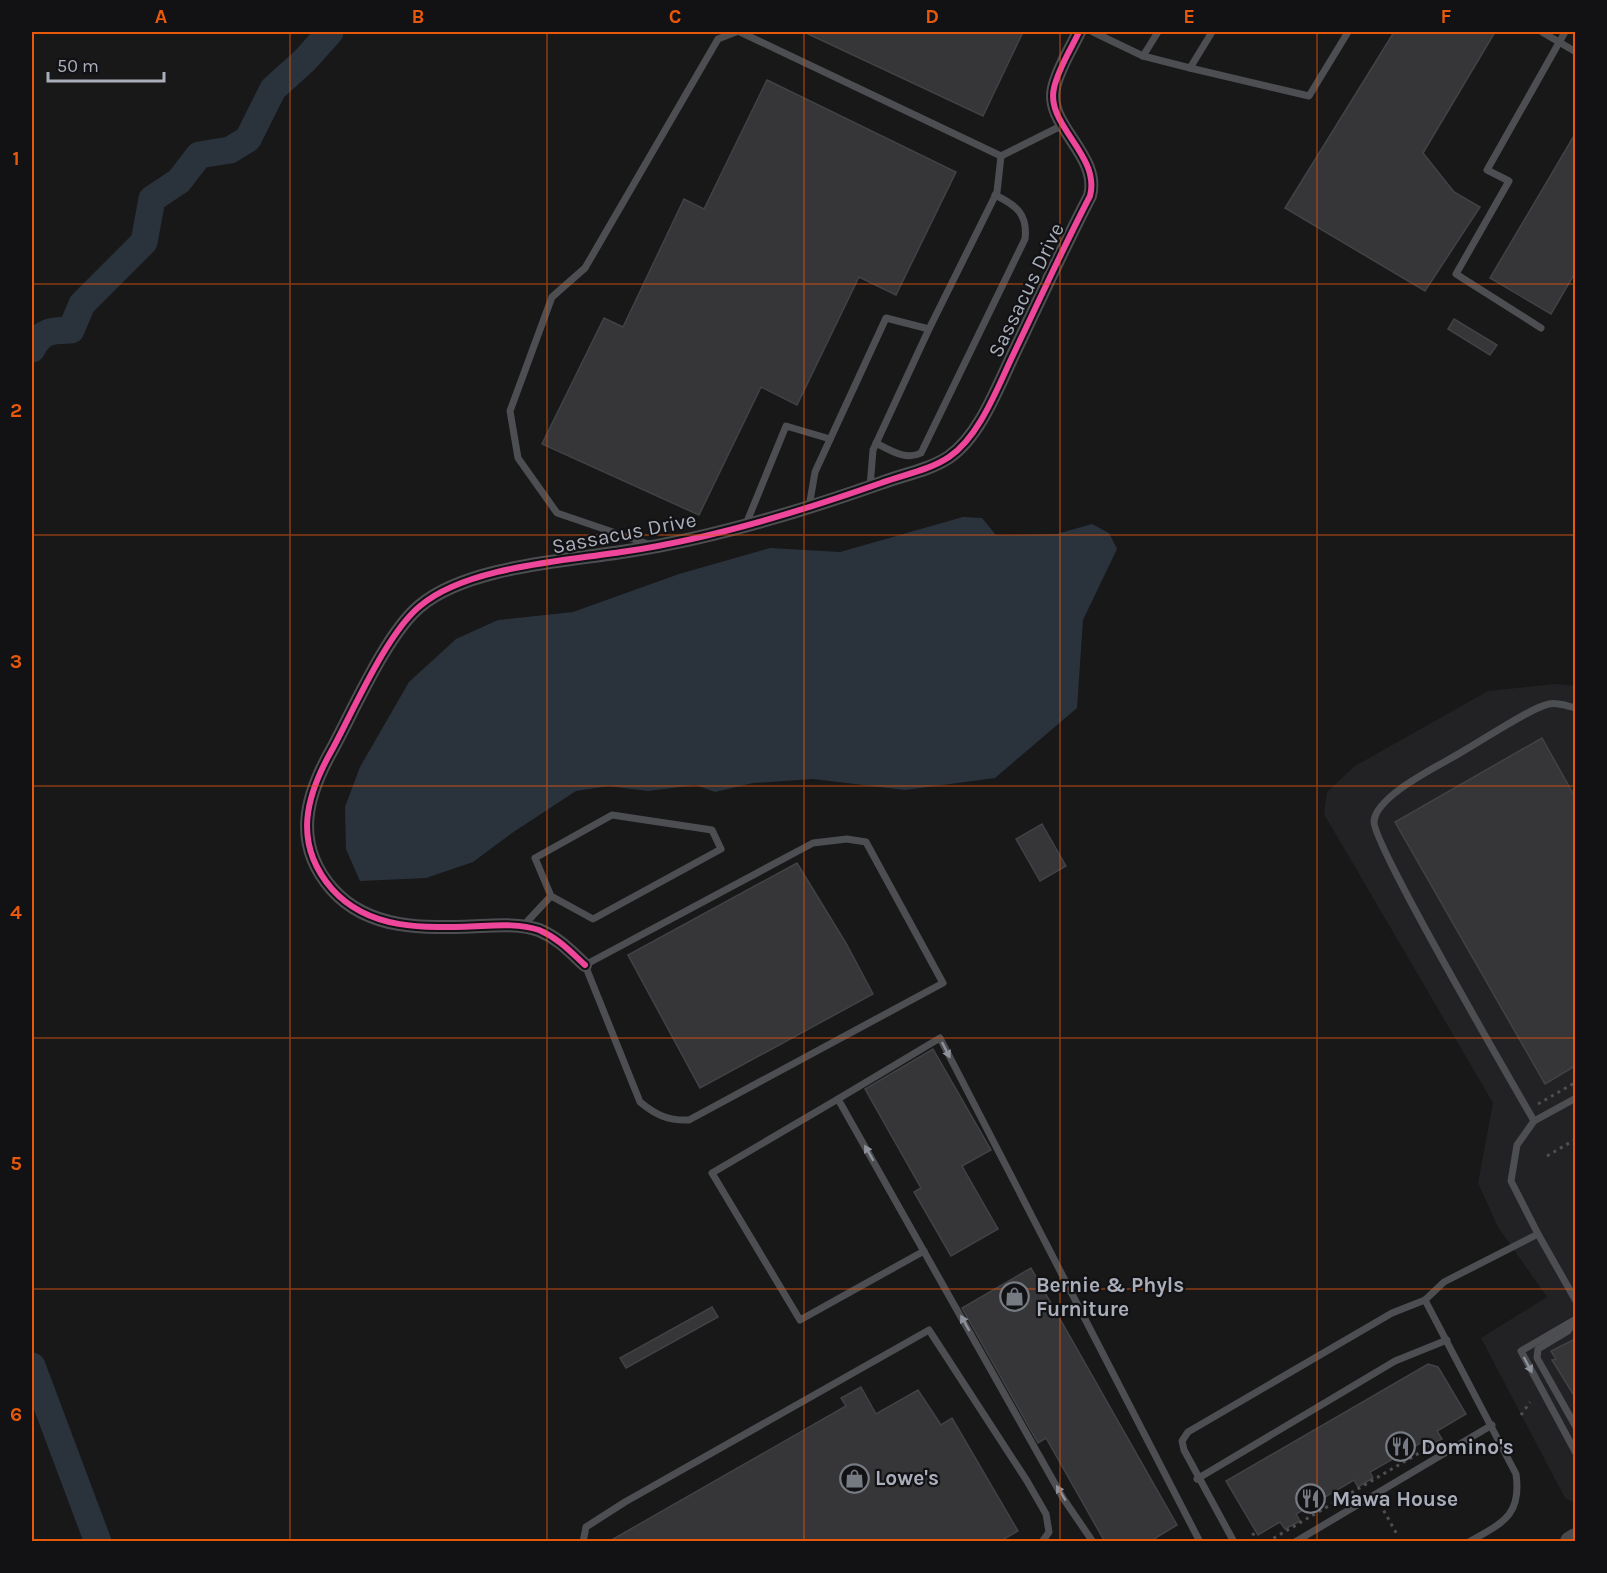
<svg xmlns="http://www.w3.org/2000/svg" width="1607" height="1573" viewBox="0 0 1607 1573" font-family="Karla,sans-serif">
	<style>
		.built { fill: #222225 }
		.water { fill: #2a333c }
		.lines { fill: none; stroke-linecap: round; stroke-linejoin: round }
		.river { stroke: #2a333c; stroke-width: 27 }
		.building { fill: #363638; stroke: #414245; stroke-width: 1.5 }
		.path { stroke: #4e4f53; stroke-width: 3; stroke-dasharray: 3 4.5; stroke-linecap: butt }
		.service { stroke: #4c4e52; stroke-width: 7 }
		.minor { stroke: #4c4e52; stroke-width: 14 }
		.trunk { stroke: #4a4a4e; stroke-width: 22 }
		.cycleway-casing { stroke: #121215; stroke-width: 10 }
		.cycleway { stroke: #ed469a; stroke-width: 6 }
		.oneway { fill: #8d919b }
		.grid { fill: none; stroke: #e8590c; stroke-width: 1.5; stroke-opacity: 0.55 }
		.labels { text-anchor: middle; stroke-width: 4.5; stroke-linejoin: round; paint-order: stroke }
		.street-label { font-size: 21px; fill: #a9aeba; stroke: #121215 }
		.poi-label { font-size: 21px; font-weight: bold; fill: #a9aeba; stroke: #121215; text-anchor: start }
		.neatline { fill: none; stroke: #e8590c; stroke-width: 2 }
		.grid-label { font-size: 20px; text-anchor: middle; font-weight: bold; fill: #e8590c }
	</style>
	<rect width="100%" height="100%" fill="#181819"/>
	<!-- built -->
	<polygon class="built" points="1555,684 1575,686 1575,1503 1565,1498 1481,1338 1547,1297 1498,1227 1478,1183 1493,1103 1324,814 1327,792 1355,766 1488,691"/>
	<!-- water -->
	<polygon class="water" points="963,517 982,518 996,535 1057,534 1092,524 1109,533 1117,549 1083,620 1077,708 995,778 905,790 813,779 753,783 715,792 696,785 648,791 608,786 576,791 512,833 473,862 426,878 360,881 346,849 345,807 360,767 409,682 456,639 498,620 573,612 679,574 770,548 840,552"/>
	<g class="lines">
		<!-- river -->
		<g class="river">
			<path d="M32 349C41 331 52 330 71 330L82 304 144 242 152 199 179 181 199 155 230 150 248 139 273 89 305 60 330 32"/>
			<polyline points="32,1366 98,1542"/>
		</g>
	</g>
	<!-- building -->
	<g class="building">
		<polygon points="804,32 1023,32 983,116"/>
		<polygon points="1394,32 1495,32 1423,153 1454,192 1480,207 1425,291 1285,208"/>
		<polygon points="767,80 956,172 896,295 859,277 797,405 761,387 699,515 542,444 604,318 623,327 684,199 704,209"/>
		<polygon points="1575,134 1575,273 1551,314 1490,278"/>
		<polygon points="1454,319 1497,345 1490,355 1448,329"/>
		<polygon points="1542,738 1575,797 1575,1066 1545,1084 1395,822"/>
		<polygon points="1042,824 1066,866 1040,881 1016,839"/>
		<polygon points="797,863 846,943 873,994 700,1088 628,955"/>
		<polygon points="933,1049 991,1150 962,1166 998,1229 951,1256 914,1192 921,1188 865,1089"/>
		<polygon points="1031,1268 1177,1525 1149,1542 1105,1542 1046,1438 1038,1443 962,1308"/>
		<polygon points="712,1307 718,1317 626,1368 620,1358"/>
		<polygon points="1575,1339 1575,1397 1552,1360 1556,1359 1551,1351"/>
		<polygon points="1428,1364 1438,1367 1466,1414 1437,1431 1442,1439 1427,1447 1424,1441 1370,1472 1373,1478 1358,1487 1354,1480 1296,1514 1300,1521 1285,1529 1280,1522 1258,1535 1226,1481"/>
		<polygon points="861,1387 876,1414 918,1390 941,1425 952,1418 1018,1531 999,1542 608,1542 846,1406 841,1398"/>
	</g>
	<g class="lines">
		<!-- path -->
		<g class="path">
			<polyline points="1538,1104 1576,1082"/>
			<polyline points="1547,1156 1576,1139"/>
			<polyline points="1521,1415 1530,1402"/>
			<polyline points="1380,1504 1398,1536"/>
			<polyline points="1249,1542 1254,1533"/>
			<polyline points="1267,1542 1426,1449"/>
		</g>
		<!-- service -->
		<g class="service">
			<polyline points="740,32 1001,156 1063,125"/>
			<polyline points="1093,32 1143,56 1158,32"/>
			<polyline points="1212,32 1190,68 1309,96 1348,32"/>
			<polyline points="1542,32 1576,52"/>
			<polyline points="1143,56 1190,68"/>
			<polyline points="1541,328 1456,274 1509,181 1487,170 1565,32"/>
			<path d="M876 443C890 450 906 461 921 453L1025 239C1028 214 1016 205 995 195"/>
			<polyline points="870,487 873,450 929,329"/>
			<polyline points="809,507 815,472 886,318 929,329 997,192 1001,156"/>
			<polyline points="746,524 786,426 830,439"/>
			<polyline points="648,544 557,513 518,458 510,411 552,297 585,268 718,39 736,32"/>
			<path d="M847 839 866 842 943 983 689 1120C668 1121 656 1115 640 1102L585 965 813 843Z"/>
			<polyline points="522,927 551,896 593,919 721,849 712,830 612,815 535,858 551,896"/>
			<polyline points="838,1099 712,1173 800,1320 924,1251"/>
			<polyline points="1534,1121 1576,1098"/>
			<polyline points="1538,1234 1576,1301"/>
			<polyline points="1576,1319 1521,1351 1576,1453"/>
			<polyline points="1574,1321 1568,1331 1538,1349 1537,1358 1576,1427"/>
			<polyline points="1197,1479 1395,1361 1447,1340"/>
			<polyline points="583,1542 586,1527 625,1502 929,1330 1027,1481 1046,1514 1049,1532 1042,1542"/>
			<polyline points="1093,1542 1063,1498 838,1099 940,1038 1200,1542"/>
			<polyline points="1234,1542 1184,1450 1182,1441 1188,1432 1392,1313 1425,1300"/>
			<polyline points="1295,1542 1492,1425"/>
			<path d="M1469 1542C1502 1523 1522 1516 1516 1474L1425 1300 1444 1282 1538 1234 1511 1181 1517 1145 1534 1121C1513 1084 1371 841 1374 821 1377 794 1443 764 1465 750 1483 740 1532 707 1549 704 1557 702 1567 706 1576 708"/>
		</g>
		<!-- minor -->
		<path class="minor" d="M585 965C570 951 558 938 539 930 521 924 500 925 481 926 429 928 370 932 332 889 292 843 306 795 333 748 354 709 387 633 420 606 467 566 567 561 628 551 714 538 799 512 881 483 902 475 930 470 949 457 980 436 998 386 1014 353 1039 301 1063 248 1090 196 1101 155 1045 125 1054 88 1058 69 1071 49 1079 32"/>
		<!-- trunk -->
		<polyline class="trunk" points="1571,1542 1576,1539"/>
		<defs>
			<path id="cycleway" d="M585 965C570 951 558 938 539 930 521 924 500 925 481 926 429 928 370 932 332 889 292 843 306 795 333 748 354 709 387 633 420 606 467 566 567 561 628 551 714 538 799 512 881 483 902 475 930 470 949 457 980 436 998 386 1014 353 1039 301 1063 248 1090 196 1101 155 1045 125 1054 88 1058 69 1071 49 1079 32"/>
		</defs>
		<!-- cycleway casing -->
		<use href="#cycleway" class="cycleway-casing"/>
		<!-- cycleway -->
		<use href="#cycleway" class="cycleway"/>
	</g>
	<!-- one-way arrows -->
	<defs><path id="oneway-solid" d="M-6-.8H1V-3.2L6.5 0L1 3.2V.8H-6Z" transform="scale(1.5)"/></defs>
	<g class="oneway">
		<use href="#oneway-solid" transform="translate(946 1050) rotate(63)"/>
		<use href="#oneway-solid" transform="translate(869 1153) rotate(-120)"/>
		<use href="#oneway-solid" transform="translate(965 1323) rotate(-119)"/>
		<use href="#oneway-solid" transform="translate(1528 1365) rotate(62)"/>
		<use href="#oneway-solid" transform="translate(1061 1493) rotate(-121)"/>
	</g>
	<!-- grid -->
	<path class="grid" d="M290 32V1542M547 32V1542M804 32V1542M1060 32V1542M1317 32V1542M32 284H1576M32 535H1576M32 786H1576M32 1038H1576M32 1289H1576"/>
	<!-- icons -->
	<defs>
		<symbol id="shop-ring" viewBox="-11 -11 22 22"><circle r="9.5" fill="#121215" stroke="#767a82" stroke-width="1.5"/><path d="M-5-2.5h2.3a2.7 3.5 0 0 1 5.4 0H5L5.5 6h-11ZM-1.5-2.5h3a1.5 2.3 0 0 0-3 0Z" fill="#767a82"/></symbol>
		<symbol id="restaurant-ring" viewBox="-11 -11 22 22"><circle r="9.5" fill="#121215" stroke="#767a82" stroke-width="1.5"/><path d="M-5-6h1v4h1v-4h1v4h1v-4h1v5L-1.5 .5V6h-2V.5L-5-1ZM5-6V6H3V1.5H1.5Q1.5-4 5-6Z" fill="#767a82"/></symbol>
	</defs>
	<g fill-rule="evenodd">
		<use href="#shop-ring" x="998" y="1280" width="33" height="33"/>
		<use href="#restaurant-ring" x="1384" y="1430" width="33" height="33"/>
		<use href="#shop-ring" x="838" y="1462" width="33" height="33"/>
		<use href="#restaurant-ring" x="1294" y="1482" width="33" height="33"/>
	</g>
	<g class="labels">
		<!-- street labels -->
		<g class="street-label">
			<text transform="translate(1026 290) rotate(-64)" y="7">Sassacus Drive</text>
			<text transform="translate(624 533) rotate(-11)" y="7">Sassacus Drive</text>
		</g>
		<!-- poi labels -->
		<g class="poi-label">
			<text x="1036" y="1292">Bernie &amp; Phyls<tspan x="1036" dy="24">Furniture</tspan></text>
			<text x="1421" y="1454">Domino's</text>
			<text x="875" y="1485">Lowe's</text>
			<text x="1332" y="1506">Mawa House</text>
		</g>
	</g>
	<!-- border -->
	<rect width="1607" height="1573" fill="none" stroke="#121215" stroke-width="66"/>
	<!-- scale -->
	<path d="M48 72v9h116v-9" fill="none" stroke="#a9aeba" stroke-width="3"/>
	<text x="57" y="72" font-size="18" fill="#a9aeba" stroke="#121215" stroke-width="4.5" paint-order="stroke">50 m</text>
	<rect x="33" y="33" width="1541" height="1507" class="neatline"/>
	<g class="grid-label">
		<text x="161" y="23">A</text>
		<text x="418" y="23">B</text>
		<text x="675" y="23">C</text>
		<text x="932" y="23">D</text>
		<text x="1189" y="23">E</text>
		<text x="1446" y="23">F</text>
		<text x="16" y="165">1</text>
		<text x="16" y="417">2</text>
		<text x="16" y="668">3</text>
		<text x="16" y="919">4</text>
		<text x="16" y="1170">5</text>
		<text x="16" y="1421">6</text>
	</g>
</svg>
